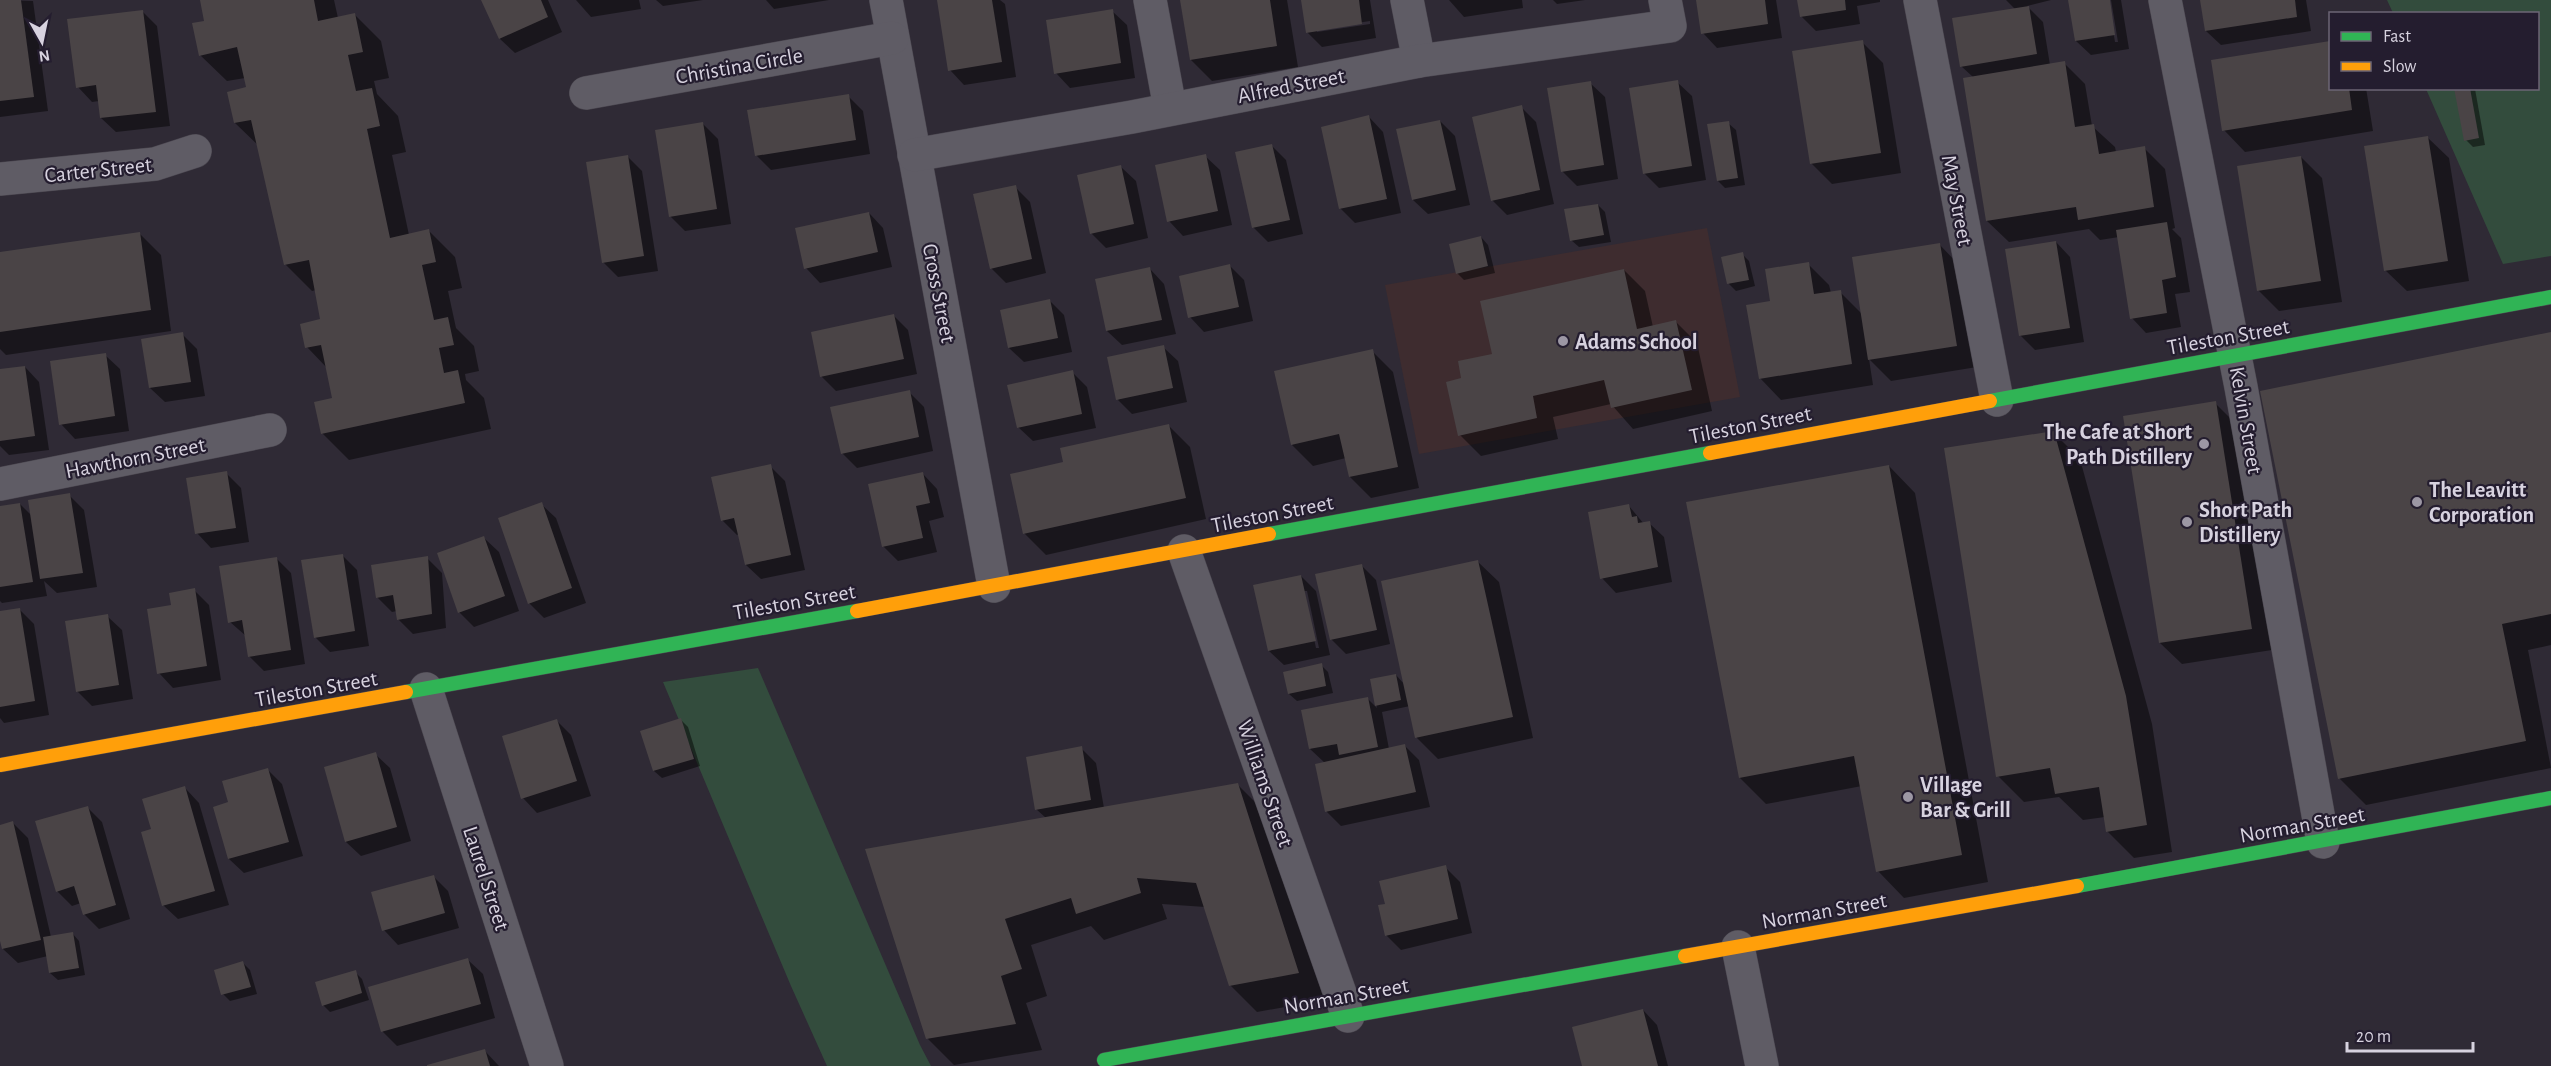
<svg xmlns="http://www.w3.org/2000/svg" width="2551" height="1066" viewBox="0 0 2551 1066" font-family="'Alegreya Sans',sans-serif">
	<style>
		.education { fill: #3e2c2f }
		.green { fill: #334c3d }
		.shadow { fill: #0007; fill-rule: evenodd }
		.building { fill: #4a4446 }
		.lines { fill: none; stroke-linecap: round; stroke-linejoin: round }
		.street-casing { stroke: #4a464f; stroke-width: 34 }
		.fast-casing { stroke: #4a464f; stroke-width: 15 }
		.slow-casing { stroke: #4a464f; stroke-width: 15 }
		.street { stroke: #5f5c65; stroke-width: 33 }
		.fast { stroke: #30b455; stroke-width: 14 }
		.slow { stroke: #ff9f0a; stroke-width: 14 }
		.poi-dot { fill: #9c97a4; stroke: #241d2f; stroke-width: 2 }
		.labels { text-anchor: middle; stroke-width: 4.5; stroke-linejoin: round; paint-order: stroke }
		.street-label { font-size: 22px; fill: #d7d2df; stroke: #241d2f }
		.poi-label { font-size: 22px; font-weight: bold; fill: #d7d2df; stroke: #241d2f; text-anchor: start }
	</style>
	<rect width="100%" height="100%" fill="#2f2a35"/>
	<!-- education -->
	<polygon class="education" points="1707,228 1740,397 1419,454 1385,285"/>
	<!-- green -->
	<g class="green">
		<polygon points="2387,0 2551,0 2551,256 2503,264 2426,89 2538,88 2538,14 2393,13"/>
		<polygon points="758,668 920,1045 931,1066 827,1066 791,986 663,682"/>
	</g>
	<!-- shadow -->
	<g class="shadow">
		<polygon points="0,0 33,1 48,111 0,117"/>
		<polygon points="201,0 334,0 338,18 355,15 381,41 389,78 374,81 377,94 398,116 406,152 392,155 409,235 429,231 455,257 462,288 448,291 456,328 474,346 479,371 465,374 466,380 484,398 491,429 349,460 322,433 334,400 327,368 307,347 322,320 316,290 312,291 285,264 259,146 235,123 247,89 245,78 227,81 200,55 206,22"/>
		<polygon points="483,0 548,0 562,32 515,53 500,39"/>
		<polygon points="576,0 639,0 641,9 591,17"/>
		<polygon points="656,0 703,0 663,6"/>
		<polygon points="766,0 829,0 774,9"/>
		<polygon points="938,0 1000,0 1005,4 1016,77 964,85 950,70"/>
		<polygon points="1182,0 1287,0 1298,67 1212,81 1191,60"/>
		<path d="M1302 0H1370L1376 38 1322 47 1307 32ZM1370 21V24L1317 32V29Z"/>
		<polygon points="1449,0 1522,0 1523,8 1464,17"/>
		<polygon points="1553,0 1585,0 1557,4"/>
		<polygon points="1698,0 1776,0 1782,38 1717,48 1703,33"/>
		<polygon points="1798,0 1880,0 1880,2 1857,6 1860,24 1816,31 1801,16"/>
		<polygon points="2006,0 2051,0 2027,6 2043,22 2050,65 2064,63 2085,84 2092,126 2115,147 2116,152 2144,148 2165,169 2175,228 2172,229 2181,238 2190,292 2175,294 2181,327 2146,333 2132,318 2119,237 2100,240 2089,229 2009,242 1987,221 1973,77 1961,66 2015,9"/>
		<polygon points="2070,0 2108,0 2115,42 2118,42 2111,0 2121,0 2129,49 2091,55 2076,41"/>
		<polygon points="2201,0 2306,0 2311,31 2221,45 2206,31"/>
		<polygon points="142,11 157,26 170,126 116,132 101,118 99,101 92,102 78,87"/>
		<polygon points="1112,11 1127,25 1135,78 1070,88 1056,73"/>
		<polygon points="1862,42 1883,63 1901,173 1832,184 1811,163"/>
		<polygon points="2330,42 2330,88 2366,88 2373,131 2245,152 2224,130 2213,61"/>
		<polygon points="1677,82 1692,96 1706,180 1659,188 1644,173"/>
		<polygon points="1590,83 1605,97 1618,179 1577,186 1562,171"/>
		<polygon points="2456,88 2475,89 2485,145 2473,147 2466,140"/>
		<polygon points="848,96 863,111 870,154 771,170 756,155"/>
		<polygon points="1521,107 1536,122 1554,204 1507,215 1492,200"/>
		<polygon points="1369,117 1383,132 1401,213 1355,223 1340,208"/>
		<polygon points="1440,121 1455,136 1470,205 1428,214 1413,200"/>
		<polygon points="1728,123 1736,130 1745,185 1725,188 1718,181"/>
		<polygon points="703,124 718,139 731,224 685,231 670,216"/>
		<polygon points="2427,137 2449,158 2469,281 2407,291 2385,270"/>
		<polygon points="1272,146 1286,160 1303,234 1268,242 1253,227"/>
		<polygon points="1205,156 1220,170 1232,225 1183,236 1169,221"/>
		<polygon points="628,157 642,171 658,271 618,277 603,262"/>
		<polygon points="2301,157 2322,178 2342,302 2279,311 2258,290"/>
		<polygon points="1121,167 1136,181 1148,238 1106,248 1091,233"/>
		<polygon points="1015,187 1030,202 1046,273 1006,283 991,268"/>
		<polygon points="1598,205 1605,212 1611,242 1579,247 1571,240"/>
		<polygon points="869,213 883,228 892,267 820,283 806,268"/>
		<polygon points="140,234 161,255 171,331 6,355 0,349 0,253"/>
		<polygon points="1481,237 1488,245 1495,273 1464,280 1457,273"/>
		<polygon points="2056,242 2070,257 2084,342 2035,350 2020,335"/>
		<polygon points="1939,244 1960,266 1977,367 1891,381 1869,359 1873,385 1781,400 1760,378 1772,302 1808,264 1829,285 1831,293 1840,292 1862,314"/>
		<polygon points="1742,254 1749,261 1755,286 1736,291 1729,284"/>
		<polygon points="1230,266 1244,280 1253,321 1204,332 1190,317"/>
		<polygon points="1150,269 1164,284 1176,334 1122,345 1107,331"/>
		<polygon points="1624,270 1645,291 1653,327 1676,322 1697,343 1712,411 1633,429 1611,404 1553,417 1558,439 1481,456 1460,435 1494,356"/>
		<polygon points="1050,301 1064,315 1072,352 1024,362 1009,348"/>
		<polygon points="893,315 908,330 917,374 836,391 822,377 812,333"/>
		<polygon points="182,334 197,349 205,396 165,402 150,388"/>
		<polygon points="2551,334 2551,645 2528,650 2551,768 2366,805 2340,779 2262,392"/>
		<polygon points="1163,347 1178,361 1187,402 1132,414 1118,400"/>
		<polygon points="1372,351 1393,372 1419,488 1371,498 1350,477 1346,458 1313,466 1292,445"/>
		<polygon points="105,355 120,369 129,431 75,439 61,424"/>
		<polygon points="25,367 39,382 49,450 9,455 0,446 0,371"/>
		<polygon points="1072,372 1087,387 1096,428 1033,441 1018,427"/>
		<polygon points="909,392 924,407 933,451 857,468 842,453"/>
		<polygon points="2215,403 2236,424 2272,650 2182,664 2160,643"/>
		<polygon points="1169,426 1190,447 1206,519 1046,555 1024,533"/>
		<polygon points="2053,432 2080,459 2152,724 2172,852 2134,858 2107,831 2105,817 2083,820 2059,797 2024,802 1998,776"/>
		<polygon points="770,466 785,481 805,570 761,579 746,565 739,534 737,535 722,520"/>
		<polygon points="1889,466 1915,493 1988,882 1904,898 1878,871 1862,786 1766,804 1740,778"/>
		<polygon points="226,473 241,488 249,542 211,548 197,533"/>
		<polygon points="923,474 937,489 944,517 929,521 937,552 898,561 883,546"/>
		<polygon points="69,495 84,510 97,587 57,593 44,581 47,596 2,603 0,601 0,507 20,504 32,516"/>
		<polygon points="541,504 556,518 586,603 544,618 529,603"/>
		<polygon points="1629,506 1644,524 1649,523 1664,537 1672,582 1616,593 1602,578"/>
		<polygon points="484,538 499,552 519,611 474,627 459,612"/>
		<polygon points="342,555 357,570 369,646 330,652 315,637"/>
		<polygon points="276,558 291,573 305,664 264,671 249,656 246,636 230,622"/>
		<polygon points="427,558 442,573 446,628 413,634 398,619 397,611 392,612 377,597"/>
		<polygon points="1477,561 1499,582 1533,738 1438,759 1417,738 1410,706 1382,712 1389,749 1405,746 1419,760 1430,807 1341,826 1327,812 1316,765 1325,763 1310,749 1368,699 1377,708 1371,680 1396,675 1405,685"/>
		<polygon points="1361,565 1376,580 1390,644 1346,654 1331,639"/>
		<path d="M1301 576 1316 591 1330 655 1284 665 1269 651ZM1304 591H1307L1319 648H1316Z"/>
		<polygon points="194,590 209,605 221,680 173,688 159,673 173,606"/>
		<polygon points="20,610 34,624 49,715 4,723 0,718 0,613"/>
		<polygon points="107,616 122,630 133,699 92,706 77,691"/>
		<polygon points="1321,665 1328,672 1333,693 1297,701 1289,694"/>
		<polygon points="681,720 688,727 700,766 662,778 654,771 642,732"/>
		<polygon points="557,721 571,735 591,796 537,813 523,798"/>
		<polygon points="1081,748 1096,763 1104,808 1237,784 1264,811 1324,1000 1257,1012 1230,985 1205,907 1162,904 1167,919 1104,940 1091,926 1031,945 1047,996 1026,1003 1042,1050 954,1065 928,1039 1046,818 1036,809"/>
		<polygon points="375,754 390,768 411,841 361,856 346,842"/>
		<polygon points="267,769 282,784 303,856 244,873 229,859 215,808 230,803"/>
		<polygon points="185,788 199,803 229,905 178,919 163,905 153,830"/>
		<polygon points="88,808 102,822 130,919 99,929 84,914 81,903 72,906 57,891"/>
		<polygon points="13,823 28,838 51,937 72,933 79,941 85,975 58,980 50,973 48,956 18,963 3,949 0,935 0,826"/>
		<polygon points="1445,867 1460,882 1472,933 1401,950 1386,935 1387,905"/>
		<polygon points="433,876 448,891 459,928 398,945 384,930"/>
		<polygon points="468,960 483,974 495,1018 397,1046 383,1032 370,988"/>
		<polygon points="243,963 250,970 257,994 230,1001 223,994"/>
		<polygon points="355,972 362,979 369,1000 330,1012 323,1005"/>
		<polygon points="1643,1010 1657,1025 1668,1066 1584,1066"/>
		<polygon points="484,1050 499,1066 430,1066"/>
	</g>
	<!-- building -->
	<g class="building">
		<polygon points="0,0 21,0 34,97 0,101"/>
		<polygon points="200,0 314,0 318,21 355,13 363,52 348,55 356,91 372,88 380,126 367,129 390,238 429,229 436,262 422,265 434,320 448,317 454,345 439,348 444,373 458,370 465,403 321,434 314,402 332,398 321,345 305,348 300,324 320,319 309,260 284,265 251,120 234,123 227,92 246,87 237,47 199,56 192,23 204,21"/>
		<polygon points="481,0 541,0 548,17 499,39"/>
		<polygon points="937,0 992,0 1002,62 948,71"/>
		<polygon points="1180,0 1270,0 1277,46 1190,60"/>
		<polygon points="1301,0 1359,0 1362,24 1306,33"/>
		<polygon points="1696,0 1765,0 1768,24 1701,34"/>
		<polygon points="1797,0 1845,0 1846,10 1800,17"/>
		<polygon points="2068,0 2110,0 2115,35 2075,41"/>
		<polygon points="2200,0 2295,0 2297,17 2205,31"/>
		<polygon points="2029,6 2037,54 1960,67 1952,18"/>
		<polygon points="1113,9 1121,63 1054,74 1046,20"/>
		<polygon points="143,10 156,112 100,118 96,85 76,88 67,19"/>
		<polygon points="1863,40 1881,153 1810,164 1792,51"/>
		<polygon points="2330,41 2330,88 2349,88 2352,110 2222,131 2211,60"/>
		<polygon points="2065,61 2075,127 2094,124 2099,154 2145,146 2154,207 2078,220 2076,207 1986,221 1963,78"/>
		<polygon points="1678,80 1692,166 1643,174 1629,88"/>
		<polygon points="1591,81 1604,165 1561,172 1547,88"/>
		<polygon points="2454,88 2470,88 2479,138 2464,141"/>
		<polygon points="849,94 856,140 755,156 747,110"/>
		<polygon points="1522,105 1540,190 1491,201 1472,117"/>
		<polygon points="1369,115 1387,199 1339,209 1321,127"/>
		<polygon points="1440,120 1456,190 1412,200 1396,129"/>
		<polygon points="1729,121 1738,178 1717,181 1707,124"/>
		<polygon points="703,122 717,209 669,217 655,130"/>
		<polygon points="2428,136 2448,261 2384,271 2364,146"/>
		<polygon points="1272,144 1290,220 1252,228 1235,152"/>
		<polygon points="1206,154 1218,211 1167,222 1155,165"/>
		<polygon points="628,155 644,256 602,263 586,162"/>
		<polygon points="2301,156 2321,281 2257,291 2237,166"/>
		<polygon points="1121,165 1134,224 1090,234 1077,175"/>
		<polygon points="1016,185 1032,259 990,269 973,194"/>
		<polygon points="1598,204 1604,235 1570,241 1564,209"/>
		<polygon points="869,212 878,252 804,269 795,228"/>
		<polygon points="2167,222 2176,277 2162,280 2167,313 2130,319 2116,230"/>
		<polygon points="140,232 151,310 0,332 0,252"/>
		<polygon points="1481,236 1488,266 1456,274 1449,244"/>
		<polygon points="2056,241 2070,328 2019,336 2005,249"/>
		<polygon points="1940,243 1957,346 1868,360 1852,257"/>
		<polygon points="1743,252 1749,280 1727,284 1721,257"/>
		<polygon points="1809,262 1814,294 1841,290 1852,364 1759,379 1746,305 1770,301 1765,269"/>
		<polygon points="1230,264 1239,307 1188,318 1179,276"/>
		<polygon points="1150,267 1162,320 1106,331 1095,279"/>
		<polygon points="1624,269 1637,329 1676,320 1692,390 1611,408 1604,380 1533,396 1537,418 1458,436 1446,382 1461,378 1458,361 1492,354 1480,301"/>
		<polygon points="1050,299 1058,338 1008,348 1000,310"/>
		<polygon points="894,314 904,359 820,377 811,332"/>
		<polygon points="183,332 191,382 149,388 141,339"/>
		<polygon points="2551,332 2551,614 2502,624 2526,741 2338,779 2260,391"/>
		<polygon points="1164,345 1173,388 1116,400 1107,357"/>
		<polygon points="1373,349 1398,467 1349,477 1339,434 1291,445 1274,371"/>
		<polygon points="106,353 115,416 59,425 50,361"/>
		<polygon points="25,366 35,436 0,441 0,369"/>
		<polygon points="1073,370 1082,414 1017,428 1007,385"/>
		<polygon points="910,390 919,437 841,454 830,407"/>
		<polygon points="2216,401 2252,629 2159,643 2123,416"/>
		<polygon points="1169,424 1186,498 1023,534 1010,474 1063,462 1060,448"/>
		<polygon points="2054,431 2126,696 2147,825 2106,832 2099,787 2055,794 2050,768 1996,777 1944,448"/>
		<polygon points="771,464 791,555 745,565 734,518 721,521 711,477"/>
		<polygon points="1889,465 1962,855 1876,872 1854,756 1739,778 1686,502"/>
		<polygon points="227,471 236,528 195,534 186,478"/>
		<polygon points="923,472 930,503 916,506 923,538 882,547 868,484"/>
		<polygon points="70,493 83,573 40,579 28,500"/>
		<polygon points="542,502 572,588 528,604 498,518"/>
		<polygon points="20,503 33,582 0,587 0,506"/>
		<polygon points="1629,504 1632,517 1637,516 1638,523 1650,521 1658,567 1600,579 1588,512"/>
		<polygon points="484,536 505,596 458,613 437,553"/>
		<polygon points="343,554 355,631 314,638 301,560"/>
		<polygon points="428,556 432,614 397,620 393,595 376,598 371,565"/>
		<polygon points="277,557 291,650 248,657 242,620 228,623 219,566"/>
		<polygon points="1478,560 1513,717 1415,738 1381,581"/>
		<polygon points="1362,564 1377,630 1330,640 1315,574"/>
		<polygon points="1301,575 1316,641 1268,651 1253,585"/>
		<polygon points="195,588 207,666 157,674 147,609 171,605 169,593"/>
		<polygon points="20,608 35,701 0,707 0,611"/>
		<polygon points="108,614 119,685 76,692 65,621"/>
		<polygon points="1322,663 1326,686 1288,694 1283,672"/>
		<polygon points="1396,674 1401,700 1375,706 1370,679"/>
		<polygon points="1368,697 1378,747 1339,755 1337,744 1309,749 1301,710"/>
		<polygon points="681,718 694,759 653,771 640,731"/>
		<polygon points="557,719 577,781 521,799 502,736"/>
		<polygon points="1405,744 1416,792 1325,812 1315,764"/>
		<polygon points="1082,746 1091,800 1035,810 1026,757"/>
		<polygon points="376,752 397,827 345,842 324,767"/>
		<polygon points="268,768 289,842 228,859 213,807 228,802 222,781"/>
		<polygon points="1238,783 1299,973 1229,986 1196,883 1137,878 1141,893 1076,914 1071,898 1005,919 1022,969 1001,976 1016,1024 926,1039 865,849"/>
		<polygon points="185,786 215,891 162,906 141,832 151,829 142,799"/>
		<polygon points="88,806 116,905 83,915 74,886 56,892 35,821"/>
		<polygon points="13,821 41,940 2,949 0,941 0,825"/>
		<polygon points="1446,865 1458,919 1385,936 1378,905 1385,904 1379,881"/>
		<polygon points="434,875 445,913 382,931 371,892"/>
		<polygon points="73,932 79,968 49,973 43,937"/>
		<polygon points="468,958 481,1004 381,1032 368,987"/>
		<polygon points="243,961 251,987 221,995 214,970"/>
		<polygon points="356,970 362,993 322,1006 315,982"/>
		<polygon points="1643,1009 1658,1066 1582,1066 1572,1027"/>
		<polygon points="485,1049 490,1066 427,1066 427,1065"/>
	</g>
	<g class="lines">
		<defs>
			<g id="street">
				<polyline points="886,0 994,586"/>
				<polyline points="1150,0 1170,108"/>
				<polyline points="1407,0 1419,61"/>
				<polyline points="1920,0 1997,400"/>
				<polyline points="2165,0 2241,387 2323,842"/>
				<polyline points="586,93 892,38"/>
				<polyline points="914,155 1132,117 1419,61 1670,26 1665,0"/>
				<polyline points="0,179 155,164 195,151"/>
				<polyline points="0,484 270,430"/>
				<polyline points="1184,551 1348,1016"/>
				<polyline points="426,689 547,1066"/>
				<polyline points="1738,947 1762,1066"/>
			</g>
			<g id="fast">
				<polyline points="1990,401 2551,297"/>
				<polyline points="1269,534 1710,453"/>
				<polyline points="406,692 857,611"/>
				<polyline points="2077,886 2551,798"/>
				<polyline points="1104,1060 1685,956"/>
			</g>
			<g id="slow">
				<polyline points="1710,453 1990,401"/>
				<polyline points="857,611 1269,534"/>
				<polyline points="0,765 406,692"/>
				<polyline points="1685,956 2077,886"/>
			</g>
		</defs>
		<!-- street casing -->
		<use href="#street" class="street-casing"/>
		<!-- fast casing -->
		<use href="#fast" class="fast-casing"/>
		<!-- slow casing -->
		<use href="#slow" class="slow-casing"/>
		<!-- street -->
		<use href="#street" class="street"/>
		<!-- fast -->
		<use href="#fast" class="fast"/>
		<!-- slow -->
		<use href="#slow" class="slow"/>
	</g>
	<!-- markers -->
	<g class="poi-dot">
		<circle cx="1563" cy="341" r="6"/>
		<circle cx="2204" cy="444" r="6"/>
		<circle cx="2417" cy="502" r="6"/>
		<circle cx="2187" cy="522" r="6"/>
		<circle cx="1908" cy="797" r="6"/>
	</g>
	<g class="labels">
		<!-- street labels -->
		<g class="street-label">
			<text transform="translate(739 65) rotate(-10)" y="8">Christina Circle</text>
			<text transform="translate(1291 85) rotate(-11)" y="8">Alfred Street</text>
			<text transform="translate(98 169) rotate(-6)" y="8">Carter Street</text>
			<text transform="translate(1958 200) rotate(79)" y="8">May Street</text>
			<text transform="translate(940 293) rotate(79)" y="8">Cross Street</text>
			<text transform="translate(2228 336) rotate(-10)" y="8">Tileston Street</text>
			<text transform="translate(2247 420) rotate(80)" y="8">Kelvin Street</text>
			<text transform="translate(1750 424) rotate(-11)" y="8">Tileston Street</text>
			<text transform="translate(135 457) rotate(-11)" y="8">Hawthorn Street</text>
			<text transform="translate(1272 513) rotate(-11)" y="8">Tileston Street</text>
			<text transform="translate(794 601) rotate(-10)" y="8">Tileston Street</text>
			<text transform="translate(316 688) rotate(-10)" y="8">Tileston Street</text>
			<text transform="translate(1266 783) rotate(71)" y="8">Williams Street</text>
			<text transform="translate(2302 824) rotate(-10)" y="8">Norman Street</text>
			<text transform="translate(487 878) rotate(72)" y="8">Laurel Street</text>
			<text transform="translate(1824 910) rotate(-10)" y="8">Norman Street</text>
			<text transform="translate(1346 995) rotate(-10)" y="8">Norman Street</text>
		</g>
		<!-- poi labels -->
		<g class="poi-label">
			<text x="1575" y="349">Adams School</text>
			<text x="2192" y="439" text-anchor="end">The Cafe at Short<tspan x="2192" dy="25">Path Distillery</tspan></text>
			<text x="2429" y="497">The Leavitt<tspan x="2429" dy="25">Corporation</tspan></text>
			<text x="2199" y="517">Short Path<tspan x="2199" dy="25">Distillery</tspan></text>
			<text x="1920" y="792">Village<tspan x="1920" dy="25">Bar &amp; Grill</tspan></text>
		</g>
	</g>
	<!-- legend -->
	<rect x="2329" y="12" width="210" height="78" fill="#241d2f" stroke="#6c6575" stroke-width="1.5"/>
	<rect x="2341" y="32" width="30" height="9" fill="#30b455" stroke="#6c6575" stroke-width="1.5"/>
	<text x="2383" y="42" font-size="18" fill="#d7d2df">Fast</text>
	<rect x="2341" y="62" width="30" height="9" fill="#ff9f0a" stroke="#6c6575" stroke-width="1.5"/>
	<text x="2383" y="72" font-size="18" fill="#d7d2df">Slow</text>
	<!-- north arrow -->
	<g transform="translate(42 42) rotate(171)" stroke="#241d2f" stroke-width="4.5" paint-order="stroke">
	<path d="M0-4.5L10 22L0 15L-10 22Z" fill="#d7d2df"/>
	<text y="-9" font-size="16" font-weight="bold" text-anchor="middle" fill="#d7d2df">N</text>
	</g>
	<!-- scale -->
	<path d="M2347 1042v9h126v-9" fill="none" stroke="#d7d2df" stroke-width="3"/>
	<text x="2356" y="1042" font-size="18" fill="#d7d2df" stroke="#241d2f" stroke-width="4.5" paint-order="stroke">20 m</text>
</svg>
